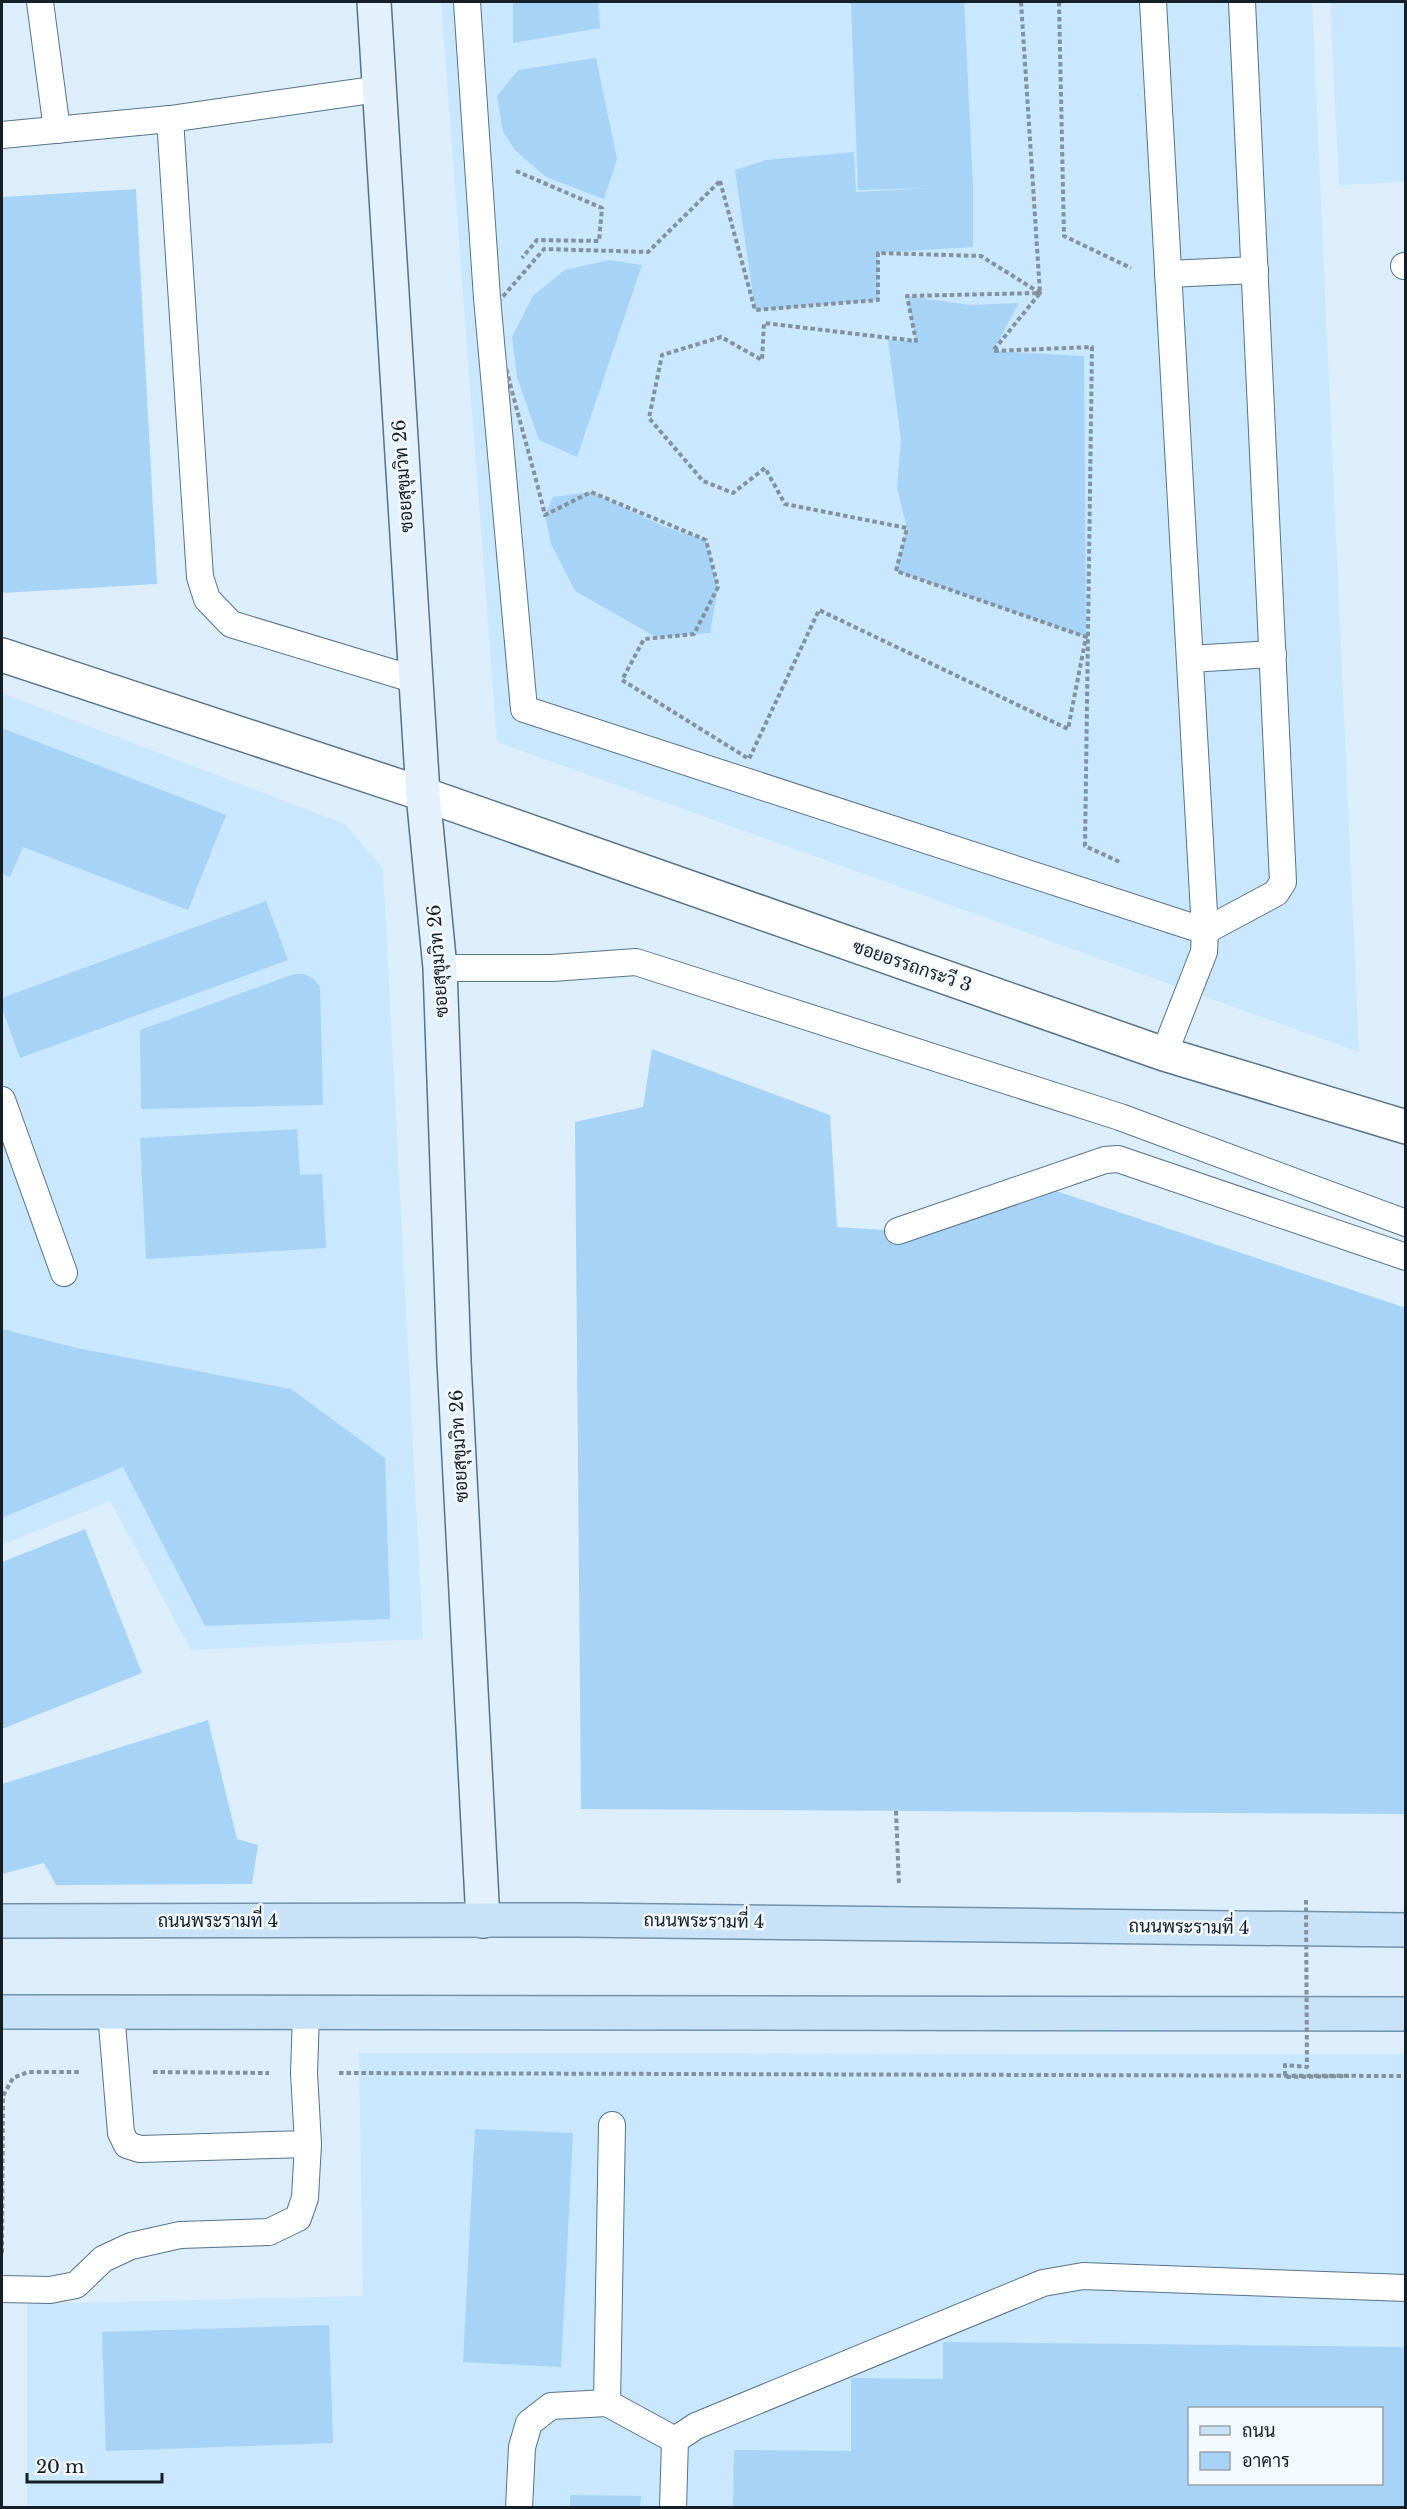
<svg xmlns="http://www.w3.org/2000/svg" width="1407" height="2509" viewBox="0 0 1407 2509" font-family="'Libre Baskerville',Sarabun,serif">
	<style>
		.built { fill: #c9e7fe; fill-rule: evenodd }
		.building { fill: #a7d3f6; fill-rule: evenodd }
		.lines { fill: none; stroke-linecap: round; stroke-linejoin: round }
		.lane-casing { stroke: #577388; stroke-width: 28 }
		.street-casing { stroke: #577388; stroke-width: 36 }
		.secondary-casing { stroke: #577388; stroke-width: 36 }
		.primary-casing { stroke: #7192ac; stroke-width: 36 }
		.path { stroke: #82919d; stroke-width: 4; stroke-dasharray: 4.5 3; stroke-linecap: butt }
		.lane { stroke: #fff; stroke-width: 26 }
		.street { stroke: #fff; stroke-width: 33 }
		.secondary { stroke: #e3f1fc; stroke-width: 33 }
		.primary { stroke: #c8e3f8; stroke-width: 33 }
		.path-bridge { stroke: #82919d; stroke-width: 4; stroke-dasharray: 4.5 3; stroke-linecap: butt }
		.labels { text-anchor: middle; stroke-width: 5; stroke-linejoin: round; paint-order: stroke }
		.street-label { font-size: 18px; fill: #141f27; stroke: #f3f9fe }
	</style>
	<rect width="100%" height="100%" fill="#dceefc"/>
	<!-- built -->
	<g class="built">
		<polygon points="441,2 1312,2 1359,1052 497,742"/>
		<polygon points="1330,2 1405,2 1405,182 1339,185"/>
		<polygon points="2,693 345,824 383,869 423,1639 191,1650 110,1501 2,1545"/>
		<path d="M359 2053 1405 2054V2507H27V2304L363 2296ZM1190 2408H1382V2484H1190Z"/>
	</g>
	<!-- building -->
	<g class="building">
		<polygon points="513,2 598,2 600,28 513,43"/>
		<polygon points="851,2 964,2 973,186 973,247 878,253 878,300 755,310 735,170 766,160 854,152 856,192 931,188 858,190"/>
		<polygon points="596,58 617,159 604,199 546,177 515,150 503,132 497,96 518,70"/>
		<polygon points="136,189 157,584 2,593 2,197"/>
		<polygon points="609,260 642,265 577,457 539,440 517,377 512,337 533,296 565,270"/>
		<polygon points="907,296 970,305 1019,303 993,351 1084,356 1086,637 896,571 907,528 897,488 901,440 888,340 916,341"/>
		<polygon points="591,492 665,527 706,540 718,587 710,633 656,637 575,591 551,544 545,515 553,497"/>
		<polygon points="2,728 226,815 188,910 23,847 10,877 2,874"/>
		<polygon points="266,901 288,960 20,1058 2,1008 2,998"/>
		<polygon points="294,974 304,974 314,979 320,987 323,1105 141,1109 140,1030"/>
		<polygon points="652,1049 830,1115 837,1227 898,1231 1053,1190 1406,1308 1406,1814 581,1809 575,1122 643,1107"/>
		<polygon points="297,1129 300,1175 322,1174 326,1248 146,1259 140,1138"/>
		<polygon points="2,1329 77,1348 291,1389 385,1458 390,1619 205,1626 123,1467 2,1518"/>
		<polygon points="85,1529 142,1673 2,1729 2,1562"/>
		<polygon points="208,1720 237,1839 258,1845 252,1884 56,1885 44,1863 2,1874 2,1784"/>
		<polygon points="475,2129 573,2133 561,2367 463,2362"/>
		<polygon points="329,2325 333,2443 106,2451 102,2332"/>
		<path d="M943 2342 1406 2347V2508H733L734 2450 851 2451V2378L943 2379ZM1190 2408H1382V2484H1190Z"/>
		<polygon points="570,2495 641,2496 640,2508 570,2508"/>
	</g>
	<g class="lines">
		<defs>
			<g id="lane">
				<polyline points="40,2 57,130"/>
				<polyline points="467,2 487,298 524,709 1205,931 1276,893 1283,882 1242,2"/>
				<polyline points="1153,2 1205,931 1204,952 1164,1054"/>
				<polyline points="170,119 200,577 207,599 231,624 416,680"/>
				<polyline points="2,135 170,119 379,89"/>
				<polyline points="1404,266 1406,266"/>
				<polyline points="1168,274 1255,270"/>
				<polyline points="1190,659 1273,654"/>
				<polyline points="440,968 552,968 636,962 1120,1117 1406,1223"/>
				<polyline points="2,1100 64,1273"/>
				<polyline points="898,1231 1105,1160 1118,1159 1406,1257"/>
				<polyline points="111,2012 121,2133 127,2145 140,2149 308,2144 304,2073 306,2014"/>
				<polyline points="2,2289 50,2290 76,2285 103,2259 131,2246 180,2235 269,2232 298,2218 305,2198 308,2144"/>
				<polyline points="607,2403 612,2125"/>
				<polyline points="519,2508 522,2447 529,2423 551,2406 607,2403 675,2440"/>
				<polyline points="673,2508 675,2440 696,2426 1043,2283 1083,2276 1406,2288"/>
			</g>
			<polyline id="street" points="2,655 423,794 1164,1054 1406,1127"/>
			<polyline id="secondary" points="374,2 423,794 440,968 454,1361 483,1921"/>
			<g id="primary">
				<polyline points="2,1921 577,1920 1406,1930"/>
				<polyline points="2,2012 1406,2014"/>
			</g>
		</defs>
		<!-- lane casing -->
		<use href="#lane" class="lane-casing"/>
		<!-- street casing -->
		<use href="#street" class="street-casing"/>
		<!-- secondary casing -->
		<use href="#secondary" class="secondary-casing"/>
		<!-- primary casing -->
		<use href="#primary" class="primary-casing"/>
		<!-- path -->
		<g class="path">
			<polyline points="1021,2 1040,293 993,351 1092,347 1085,846 1122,863"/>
			<polyline points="1059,2 1064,236 1131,268"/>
			<polyline points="516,171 602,208 599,241 537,240 522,258"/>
			<path d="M720 181 755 310 878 300V253L981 256 1040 293 907 296 916 341 764 323 762 360 721 337 662 355 649 418 703 481 733 493 765 468 785 504 907 528 896 571 1086 637 1068 729 819 610 749 759 622 680 644 639 694 634 718 587 706 540 591 492 545 515C528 446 506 378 493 308L544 249 648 252Z"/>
			<polyline points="896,1811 899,1885"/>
			<polyline points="153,2072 269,2073"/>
			<polyline points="339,2073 1406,2076"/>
			<polyline points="2,2253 3,2096 13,2078 28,2072 80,2072"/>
		</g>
		<!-- lane -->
		<use href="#lane" class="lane"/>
		<!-- street -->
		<use href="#street" class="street"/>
		<!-- secondary -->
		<use href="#secondary" class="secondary"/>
		<!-- primary -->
		<use href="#primary" class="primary"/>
		<!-- path-bridge -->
		<polyline class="path-bridge" points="1306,1900 1307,2067 1285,2065 1285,2077 1349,2076"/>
	</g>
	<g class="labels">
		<!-- street labels -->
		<g class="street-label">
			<text transform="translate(403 476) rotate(-94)" y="6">ซอยสุขุมวิท 26</text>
			<text transform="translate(438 961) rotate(-94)" y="6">ซอยสุขุมวิท 26</text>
			<text transform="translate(912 966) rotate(19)" y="6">ซอยอรรถกระวี 3</text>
			<text transform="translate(459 1446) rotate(-93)" y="6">ซอยสุขุมวิท 26</text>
			<text x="218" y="1927">ถนนพระรามที่ 4</text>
			<text transform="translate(704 1921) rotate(1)" y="6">ถนนพระรามที่ 4</text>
			<text transform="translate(1189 1927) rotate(1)" y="6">ถนนพระรามที่ 4</text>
		</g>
	</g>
	<!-- border -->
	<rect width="1407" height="2509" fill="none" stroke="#141f27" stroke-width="6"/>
	<!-- legend -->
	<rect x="1188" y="2407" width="195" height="78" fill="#f3f9fe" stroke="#9aa2a8" stroke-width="1.5"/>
	<rect x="1200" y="2426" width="30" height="9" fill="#c8e3f8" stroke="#9aa2a8" stroke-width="1.5"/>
	<text x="1242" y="2437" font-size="18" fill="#141f27">ถนน</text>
	<rect x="1200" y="2452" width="30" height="18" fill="#a7d3f6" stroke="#9aa2a8" stroke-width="1.5"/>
	<text x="1242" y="2467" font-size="18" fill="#141f27">อาคาร</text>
	<!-- scale -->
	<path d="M27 2473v9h135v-9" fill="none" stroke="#141f27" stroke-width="3"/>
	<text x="36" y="2473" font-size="18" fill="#141f27" stroke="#f3f9fe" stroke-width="4.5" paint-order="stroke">20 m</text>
</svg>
